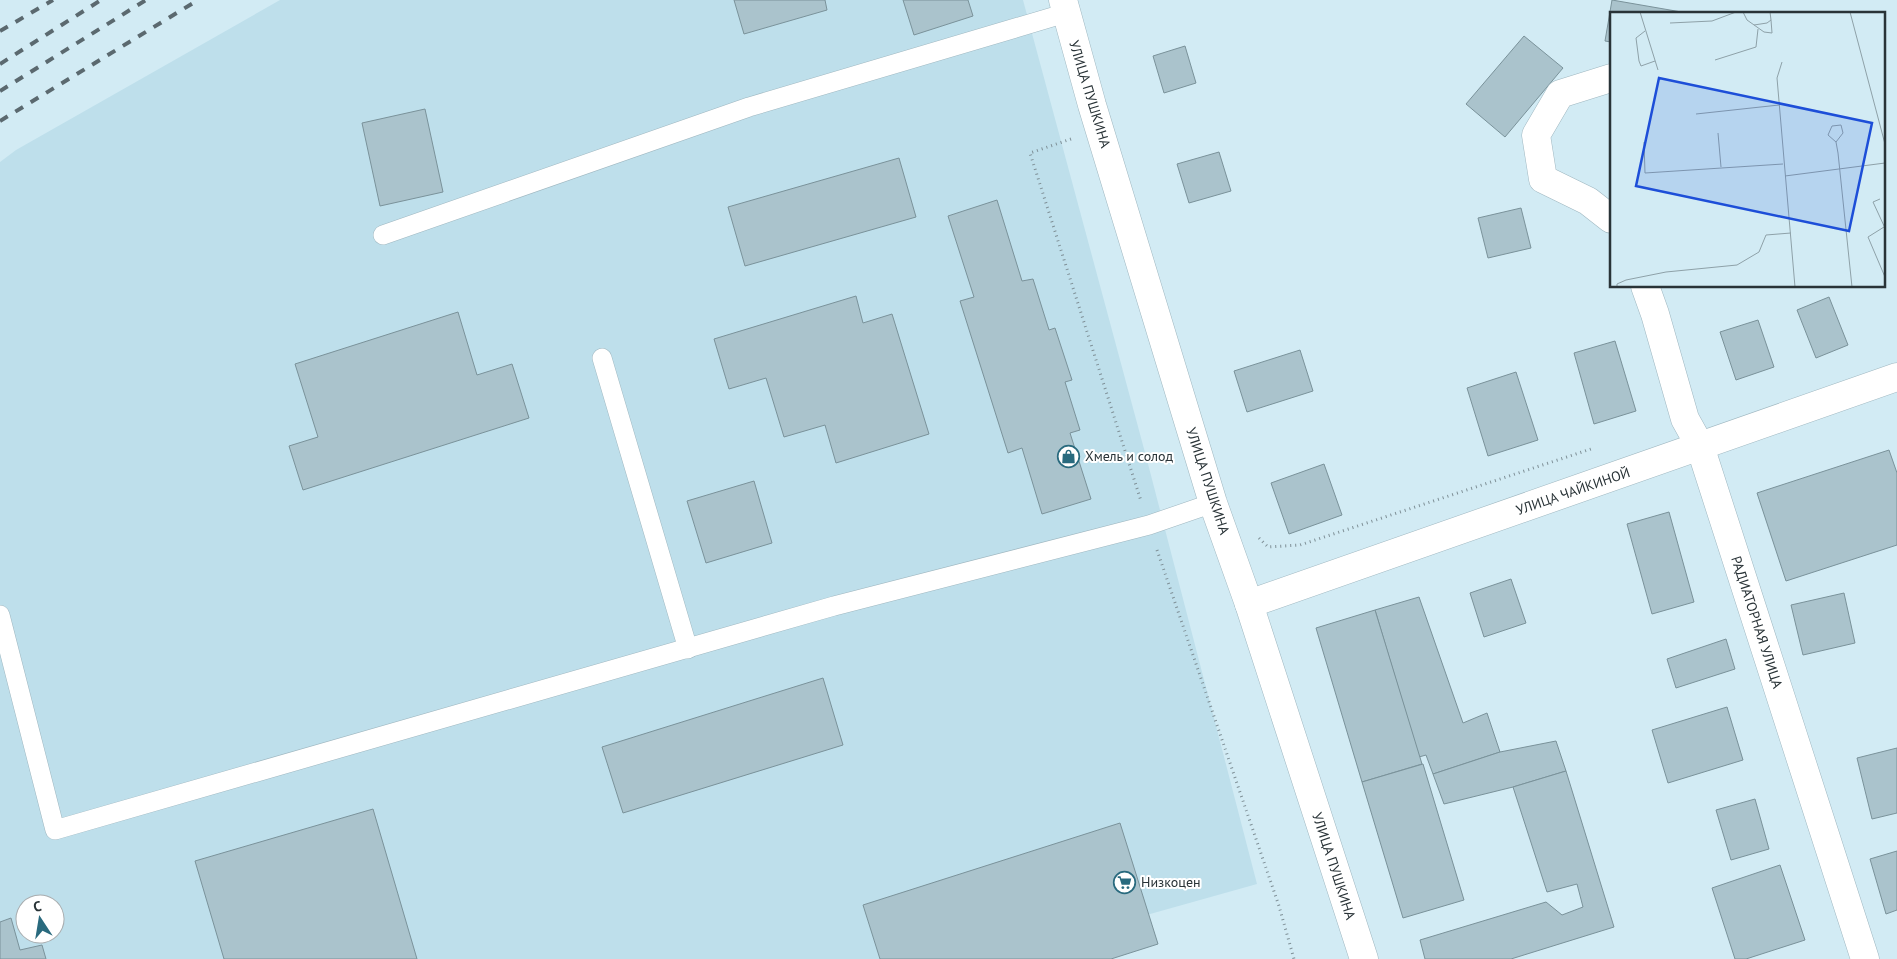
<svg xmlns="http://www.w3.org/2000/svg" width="1897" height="959" viewBox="0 0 1897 959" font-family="'PT Sans',sans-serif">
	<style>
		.built { fill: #bedfeb; fill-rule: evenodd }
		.building { fill: #aac3cc; stroke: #7a929a }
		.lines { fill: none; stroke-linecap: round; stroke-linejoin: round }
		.service-casing { stroke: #9fb7c0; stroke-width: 20 }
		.minor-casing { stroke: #9fb7c0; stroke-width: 29 }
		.tertiary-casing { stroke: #9fb7c0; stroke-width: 29 }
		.path { stroke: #7f9097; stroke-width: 3; stroke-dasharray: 1 4; stroke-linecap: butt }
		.service { stroke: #fff; stroke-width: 19 }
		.minor { stroke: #fff; stroke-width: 28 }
		.tertiary { stroke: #fff; stroke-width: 28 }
		.rail { stroke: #5b696f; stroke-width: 4; stroke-dasharray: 9 9; stroke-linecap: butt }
		.labels { text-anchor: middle; stroke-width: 4; stroke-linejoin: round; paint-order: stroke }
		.street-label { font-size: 14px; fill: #293337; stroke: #fff }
		.poi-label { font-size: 14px; fill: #293337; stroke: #fff; text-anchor: start }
		.inset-road { fill: none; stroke: #8ea1a8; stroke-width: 1 }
		.view { fill: #1d4ed8; fill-opacity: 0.15; stroke: #1d4ed8; stroke-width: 2.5 }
		.inset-edge { fill: none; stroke: #293337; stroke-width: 2.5 }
	</style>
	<rect width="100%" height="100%" fill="#d2ebf4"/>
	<!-- built -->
	<path class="built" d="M280 0H1023L1147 460 1257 884 1029 948 1031 959H0V162L16 150ZM25 904H55V934H25Z"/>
	<!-- building -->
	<g class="building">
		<polygon points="734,0 825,0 827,10 744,34"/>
		<polygon points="903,0 968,0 973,16 914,35"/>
		<polygon points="1612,0 1693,14 1611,14 1611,42 1605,41"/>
		<polygon points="1524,36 1563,68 1505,137 1466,104"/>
		<polygon points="1185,46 1196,83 1164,93 1153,56"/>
		<polygon points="425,109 443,192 380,206 362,123"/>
		<polygon points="1219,152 1231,191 1189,203 1177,164"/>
		<polygon points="899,158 916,217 745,266 728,207"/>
		<polygon points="997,200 1022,281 1033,279 1049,330 1055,328 1072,380 1065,382 1080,430 1070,433 1091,499 1042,514 1022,448 1008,453 960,301 974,297 948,216"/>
		<polygon points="1521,208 1531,248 1488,258 1478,218"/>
		<polygon points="856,296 863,323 892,314 929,434 836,463 825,425 784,437 766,378 729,389 714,339"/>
		<polygon points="1829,297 1848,345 1816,358 1797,310"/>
		<polygon points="458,312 477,375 512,364 529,418 303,490 289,446 318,437 295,364"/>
		<polygon points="1758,320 1774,367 1736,380 1720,332"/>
		<polygon points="1615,341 1636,411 1594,424 1574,353"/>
		<polygon points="1300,350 1313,391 1247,412 1234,371"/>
		<polygon points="1516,372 1538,440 1488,456 1467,388"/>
		<polygon points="1889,450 1897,473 1897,545 1786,581 1757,493"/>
		<polygon points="1324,464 1342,515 1289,534 1271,483"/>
		<polygon points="754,481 772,543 706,563 687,501"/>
		<polygon points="1669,512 1694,602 1652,614 1627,524"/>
		<polygon points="1511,579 1526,623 1484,637 1470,593"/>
		<polygon points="1844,593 1855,643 1803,655 1791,605"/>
		<polygon points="1419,597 1463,723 1487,713 1500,752 1433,774 1426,755 1419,757 1375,610"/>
		<polygon points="1375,610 1422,764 1362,782 1316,628"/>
		<polygon points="1726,639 1735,669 1676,688 1667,659"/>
		<polygon points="823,678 843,745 623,813 602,747"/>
		<polygon points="1727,707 1743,760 1668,783 1652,730"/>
		<polygon points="1556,741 1566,771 1513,787 1444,804 1433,774 1500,752"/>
		<polygon points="1897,748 1897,813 1872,819 1857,758"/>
		<polygon points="1423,764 1464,900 1403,918 1362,782"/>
		<polygon points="1566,771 1614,927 1511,959 1425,959 1420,940 1546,902 1562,915 1583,907 1577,884 1547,892 1513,787"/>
		<polygon points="1755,799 1769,849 1731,860 1716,810"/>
		<polygon points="373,809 417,959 224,959 195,861"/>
		<polygon points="1120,823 1158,944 1111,959 880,959 863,905"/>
		<polygon points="1897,851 1897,910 1886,914 1870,859"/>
		<polygon points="1780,865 1805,940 1746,959 1735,959 1712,888"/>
		<polygon points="11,918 20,950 42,945 46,959 0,959 0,922"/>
	</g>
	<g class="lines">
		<defs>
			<g id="service">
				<polyline points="383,235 749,107 1066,13"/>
				<polyline points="602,358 688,649"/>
				<polyline points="0,615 55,830 834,606 1149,525 1213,503"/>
			</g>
			<g id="minor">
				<polyline points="1063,0 1092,105 1213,503 1249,604"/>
				<polyline points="1611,78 1560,94 1536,135 1543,179 1588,201 1611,219"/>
				<polyline points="1645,286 1655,314 1685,419 1700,446 1865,959"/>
			</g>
			<polyline id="tertiary" points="1364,959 1249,604 1897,377"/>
		</defs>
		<!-- service casing -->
		<use href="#service" class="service-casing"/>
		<!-- minor casing -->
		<use href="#minor" class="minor-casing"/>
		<!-- tertiary casing -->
		<use href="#tertiary" class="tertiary-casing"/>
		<!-- path -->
		<g class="path">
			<polyline points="1071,139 1030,153 1141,501"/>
			<polyline points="1259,538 1268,547 1300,545 1591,449"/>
			<polyline points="1157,550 1279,906 1294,959"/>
		</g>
		<!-- service -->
		<use href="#service" class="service"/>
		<!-- minor -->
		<use href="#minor" class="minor"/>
		<!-- tertiary -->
		<use href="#tertiary" class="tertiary"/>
		<!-- rail -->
		<g class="rail">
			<polyline points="0,31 53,0"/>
			<polyline points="0,64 101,0"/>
			<polyline points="0,91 146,0"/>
			<polyline points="0,121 198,0"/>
		</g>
	</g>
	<!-- icons -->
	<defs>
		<symbol id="shop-ring" viewBox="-11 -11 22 22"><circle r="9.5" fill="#fff" stroke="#296a7e" stroke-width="1.5"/><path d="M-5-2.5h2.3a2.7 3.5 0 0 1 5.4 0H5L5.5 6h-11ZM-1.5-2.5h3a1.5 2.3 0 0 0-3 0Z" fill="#296a7e"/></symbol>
		<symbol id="supermarket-ring" viewBox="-11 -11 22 22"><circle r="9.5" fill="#fff" stroke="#296a7e" stroke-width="1.5"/><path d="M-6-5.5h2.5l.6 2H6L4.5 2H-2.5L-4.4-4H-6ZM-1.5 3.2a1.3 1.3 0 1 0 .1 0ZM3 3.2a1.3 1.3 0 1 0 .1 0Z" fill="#296a7e"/></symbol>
	</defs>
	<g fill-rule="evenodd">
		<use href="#shop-ring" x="1056" y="444" width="25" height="25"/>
		<use href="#supermarket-ring" x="1112" y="870" width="25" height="25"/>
	</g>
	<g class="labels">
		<!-- street labels -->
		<g class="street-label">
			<text transform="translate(1090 94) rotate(73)" y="5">УЛИЦА ПУШКИНА</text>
			<text transform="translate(1208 481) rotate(72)" y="5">УЛИЦА ПУШКИНА</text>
			<text transform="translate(1573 491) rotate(-19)" y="5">УЛИЦА ЧАЙКИНОЙ</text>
			<text transform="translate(1757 622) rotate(72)" y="5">РАДИАТОРНАЯ УЛИЦА</text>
			<text transform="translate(1334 866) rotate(72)" y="5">УЛИЦА ПУШКИНА</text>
		</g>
		<!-- poi labels -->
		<g class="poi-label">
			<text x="1085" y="461">Хмель и солод</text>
			<text x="1141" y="887">Низкоцен</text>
		</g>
	</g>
	<!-- overview -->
	<g transform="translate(1610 12)">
		<rect width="275" height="275" fill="#d2ebf4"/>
		<path class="inset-road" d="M30 0 48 58M133 0 137 8 154 20 162 21 161 8M240 0 275 132M60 11 102 9 126 0M144 13 157 11 161 8 160 0M35 19 26 26 29 49 31 54 45 49M105 48 146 35 148 17M172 50 167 66 185 275M86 102 169 93M108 121 111 155M34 130 35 161 173 152M226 130 233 121 231 113 222 114 218 123 226 130 228 141 242 275M175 164 275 151M270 187 263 190 275 216M274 215 258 225 275 265M7 275V272L16 268 56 260 127 253 149 240 156 223 181 221"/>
		<path class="view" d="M49 66 262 111 239 219 26 174Z"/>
		<rect width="275" height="275" class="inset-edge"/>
	</g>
	<!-- north arrow -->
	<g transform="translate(40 919) rotate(348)"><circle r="24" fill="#ffffff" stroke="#a9adaf"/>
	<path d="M0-4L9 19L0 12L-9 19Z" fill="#296a7e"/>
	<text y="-8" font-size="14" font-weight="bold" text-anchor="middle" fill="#293337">С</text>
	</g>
</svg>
